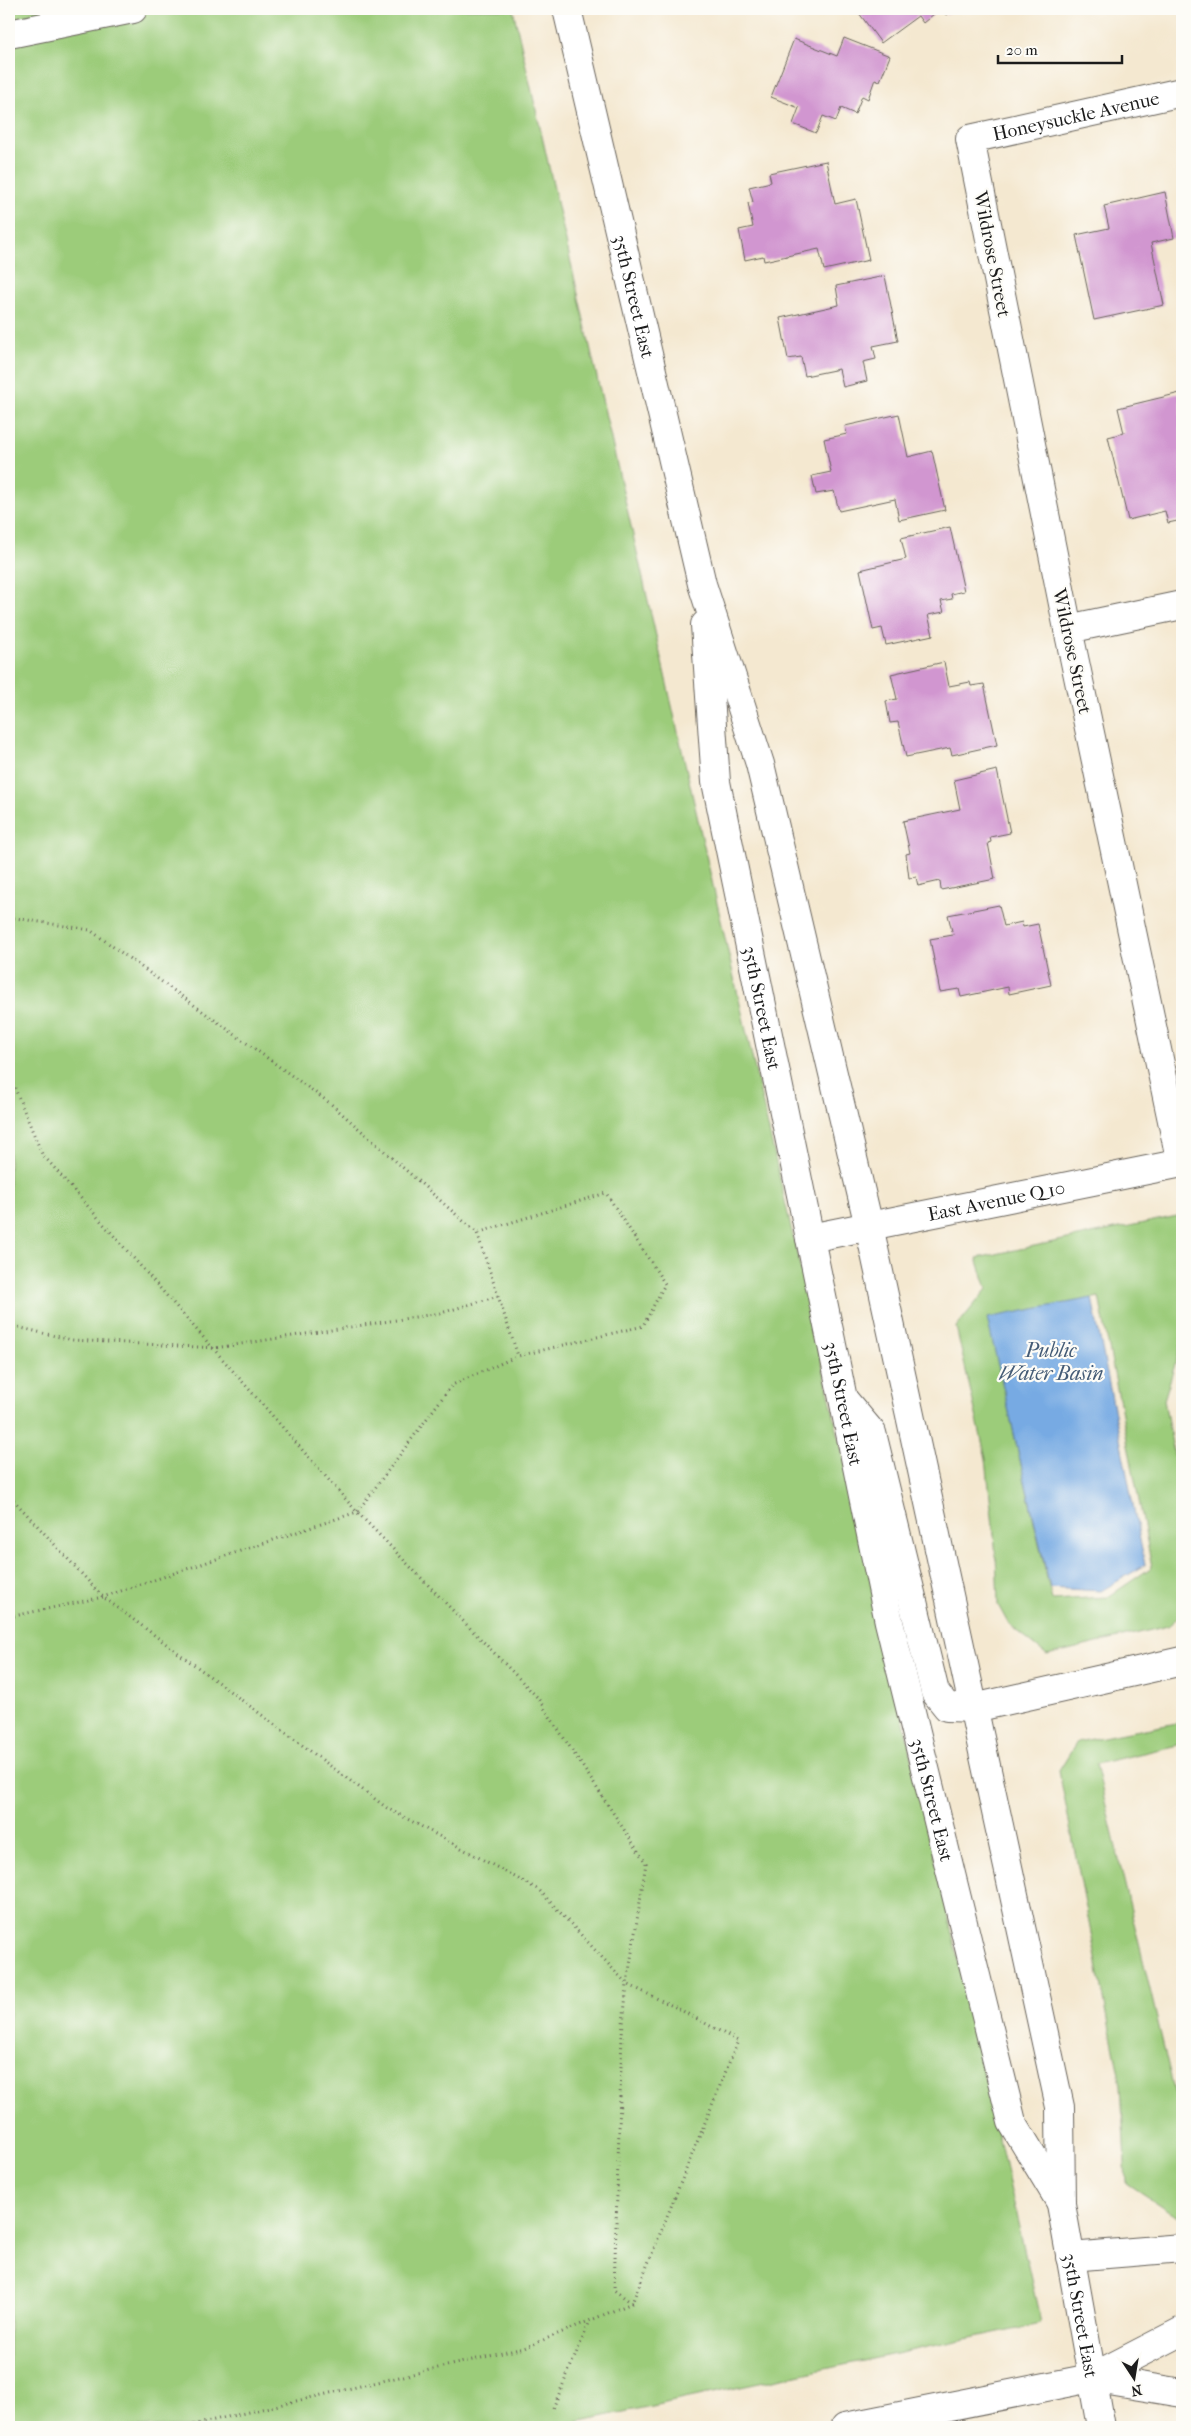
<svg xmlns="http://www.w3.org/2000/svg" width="1191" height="2436" viewBox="0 0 1191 2436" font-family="'IM FELL French Canon',serif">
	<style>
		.green { fill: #9ccc7a; stroke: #5c744b; fill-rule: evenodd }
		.water { fill: #77aae3; stroke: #4a6380 }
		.building { fill: #d196d0 }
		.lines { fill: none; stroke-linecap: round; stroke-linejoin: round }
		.minor-casing { stroke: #68635b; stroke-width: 30 }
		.highway-casing { stroke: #68635b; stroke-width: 30 }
		.path { stroke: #68635b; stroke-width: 3; stroke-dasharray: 1 4; stroke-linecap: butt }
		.minor { stroke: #fff; stroke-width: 28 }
		.highway { stroke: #fff; stroke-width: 28 }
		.labels { text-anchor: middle; stroke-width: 4.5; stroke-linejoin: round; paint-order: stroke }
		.street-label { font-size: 19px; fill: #1c1c1c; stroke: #fdfcf7 }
		.water-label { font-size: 20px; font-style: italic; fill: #455c76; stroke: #fdfcf7 }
	</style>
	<rect width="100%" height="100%" fill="#fdfcf7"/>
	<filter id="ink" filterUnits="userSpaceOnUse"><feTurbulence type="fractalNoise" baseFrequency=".02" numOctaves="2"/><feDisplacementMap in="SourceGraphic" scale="10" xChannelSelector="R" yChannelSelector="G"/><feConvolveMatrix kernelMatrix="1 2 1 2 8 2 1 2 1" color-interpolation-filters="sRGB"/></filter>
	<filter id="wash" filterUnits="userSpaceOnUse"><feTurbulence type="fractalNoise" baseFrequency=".0096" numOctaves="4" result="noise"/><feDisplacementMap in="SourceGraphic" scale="20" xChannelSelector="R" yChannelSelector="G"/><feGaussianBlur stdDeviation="1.12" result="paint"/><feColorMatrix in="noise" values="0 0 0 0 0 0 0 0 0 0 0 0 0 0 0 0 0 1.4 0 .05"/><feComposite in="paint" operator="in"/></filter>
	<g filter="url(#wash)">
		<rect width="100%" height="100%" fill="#f4e8d0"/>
		<!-- green -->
		<g class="green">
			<polygon points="9,9 513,9 1041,2323 553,2427 9,2427"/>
			<path d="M1182 1215V1342L1164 1400 1182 1498V1614L1168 1626 1047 1655 1009 1625 998 1605 996 1555 986 1459 956 1327 987 1289 977 1258ZM1099 1297 1152 1567 1108 1597 1052 1600 988 1320Z"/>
			<polygon points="1182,1722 1182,1744 1096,1764 1182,2123 1182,2220 1126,2183 1121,2085 1059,1771 1077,1742"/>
		</g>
		<!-- water -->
		<polygon class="water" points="1092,1298 1145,1565 1101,1591 1050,1588 987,1318"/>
		<g id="blocks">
			<!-- building -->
			<g class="building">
				<polygon points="856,9 940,9 923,23 918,16 881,43"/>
				<polygon points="942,9 954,9 946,15"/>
				<polygon points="844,38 890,56 880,81 875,79 868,99 862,96 855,114 841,108 836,121 823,116 816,133 793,124 799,108 771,97 794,39 837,56"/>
				<polygon points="826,161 835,204 856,199 869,260 824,270 819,249 764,261 763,256 745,260 739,230 753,227 748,203 753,202 749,187 771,182 769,173"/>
				<polygon points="1182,181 1182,194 1181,194 1179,182"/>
				<polygon points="1165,192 1174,238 1151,243 1164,305 1094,320 1076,235 1109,228 1104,206"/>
				<polygon points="885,276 898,341 873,346 876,359 863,362 867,381 843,387 839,369 805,376 801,357 788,359 780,318 839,305 836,286"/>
				<polygon points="1180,393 1182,520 1168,523 1165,511 1128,520 1108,437 1124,433 1118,408"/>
				<polygon points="899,414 908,457 932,451 945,510 899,520 895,499 839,511 834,491 816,494 812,476 831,472 824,439 847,434 845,426"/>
				<polygon points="950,527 964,591 951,594 952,599 941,601 944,612 928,615 933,635 886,645 882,628 873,630 860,570 906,559 901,538"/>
				<polygon points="944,662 949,686 970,682 971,686 984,684 997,745 952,755 950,748 906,757 898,722 890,723 886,701 897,699 891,674"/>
				<polygon points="1182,752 1182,767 1178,753"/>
				<polygon points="997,770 1010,833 990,837 991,842 988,843 995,879 941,890 940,881 918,886 916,877 909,878 906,854 910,853 903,821 960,809 954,780"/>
				<polygon points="999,905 1004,926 1022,922 1023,927 1038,924 1051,985 1009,994 1008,987 961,997 959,989 940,992 930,939 953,935 948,915"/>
			</g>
		</g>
	</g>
	<g filter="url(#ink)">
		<use href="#blocks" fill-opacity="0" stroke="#68635b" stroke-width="1"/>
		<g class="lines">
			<defs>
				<g id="minor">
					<path id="s1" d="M567 9 702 584 760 764 869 1226 1060 2107 1061 2204 1101 2427"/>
					<polyline points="9,34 133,9"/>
					<path id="s2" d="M705 625 716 782 889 1622 1012 2122 1061 2203"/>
					<polyline points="1068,629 1182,605"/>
					<path id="s3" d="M1181 1163 1068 629 970 139 1182 92"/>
					<path id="s4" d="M810 1238 1182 1163"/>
					<polyline points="845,1401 872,1433 935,1692 947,1707 974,1708 1182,1661"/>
				</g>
				<g id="highway">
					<polyline points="1070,2257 1182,2248"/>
					<polyline points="1091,2378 1182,2393"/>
					<polyline points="845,2427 1091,2378 1182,2331"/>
				</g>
			</defs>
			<!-- minor casing -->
			<use href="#minor" class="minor-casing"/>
			<!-- highway casing -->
			<use href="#highway" class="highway-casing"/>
			<!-- path -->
			<g class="path">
				<polyline points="9,917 90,930 331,1104 477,1233 518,1356 643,1326 665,1284 606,1193 477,1233"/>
				<polyline points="9,1074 42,1154 357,1512 537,1697 646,1863 627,1984 622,2034 614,2290 632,2303 738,2041 677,2008 627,1984 539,1890 387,1808 103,1597 9,1495"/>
				<polyline points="9,1325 72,1340 215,1348 441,1313 498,1296"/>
				<polyline points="9,1617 103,1597 357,1512 452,1385 518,1356"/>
				<polyline points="553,2408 590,2321"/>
				<polyline points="184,2427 524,2348 632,2303"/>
			</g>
			<!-- minor -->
			<use href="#minor" class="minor"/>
			<!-- highway -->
			<use href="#highway" class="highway"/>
		</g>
	</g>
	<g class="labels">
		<!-- street labels -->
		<g class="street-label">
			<text dy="7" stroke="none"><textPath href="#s3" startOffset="1154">Honeysuckle Avenue</textPath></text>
			<text transform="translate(993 254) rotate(79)" y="7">Wildrose Street</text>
			<text dy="7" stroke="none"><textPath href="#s1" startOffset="295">35th Street East</textPath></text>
			<text transform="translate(1073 651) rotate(78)" y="7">Wildrose Street</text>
			<text dy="7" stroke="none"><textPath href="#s2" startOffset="388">35th Street East</textPath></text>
			<text dy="7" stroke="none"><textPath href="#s4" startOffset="190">East Avenue Q 10</textPath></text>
			<text dy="7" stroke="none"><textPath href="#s2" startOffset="792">35th Street East</textPath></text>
			<text dy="7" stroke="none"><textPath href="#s2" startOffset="1198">35th Street East</textPath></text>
			<text dy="7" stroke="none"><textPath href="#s1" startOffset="2366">35th Street East</textPath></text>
		</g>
		<!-- water labels -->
		<g class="water-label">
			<text x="1051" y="1357">Public<tspan x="1051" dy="23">Water Basin</tspan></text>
		</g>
	</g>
	<!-- margin -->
	<rect width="1191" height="2436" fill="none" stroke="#fdfcf7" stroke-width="30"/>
	<!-- north arrow -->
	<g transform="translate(1134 2378) rotate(168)" stroke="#fdfcf7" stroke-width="4" paint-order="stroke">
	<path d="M0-4L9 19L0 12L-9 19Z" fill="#1c1c1c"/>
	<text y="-8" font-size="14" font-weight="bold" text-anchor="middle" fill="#1c1c1c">N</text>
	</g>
	<!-- scale -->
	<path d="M998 55v8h124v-8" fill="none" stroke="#1c1c1c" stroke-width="2.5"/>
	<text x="1006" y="55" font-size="15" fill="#1c1c1c" stroke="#fdfcf7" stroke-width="4" paint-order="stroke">20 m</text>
</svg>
